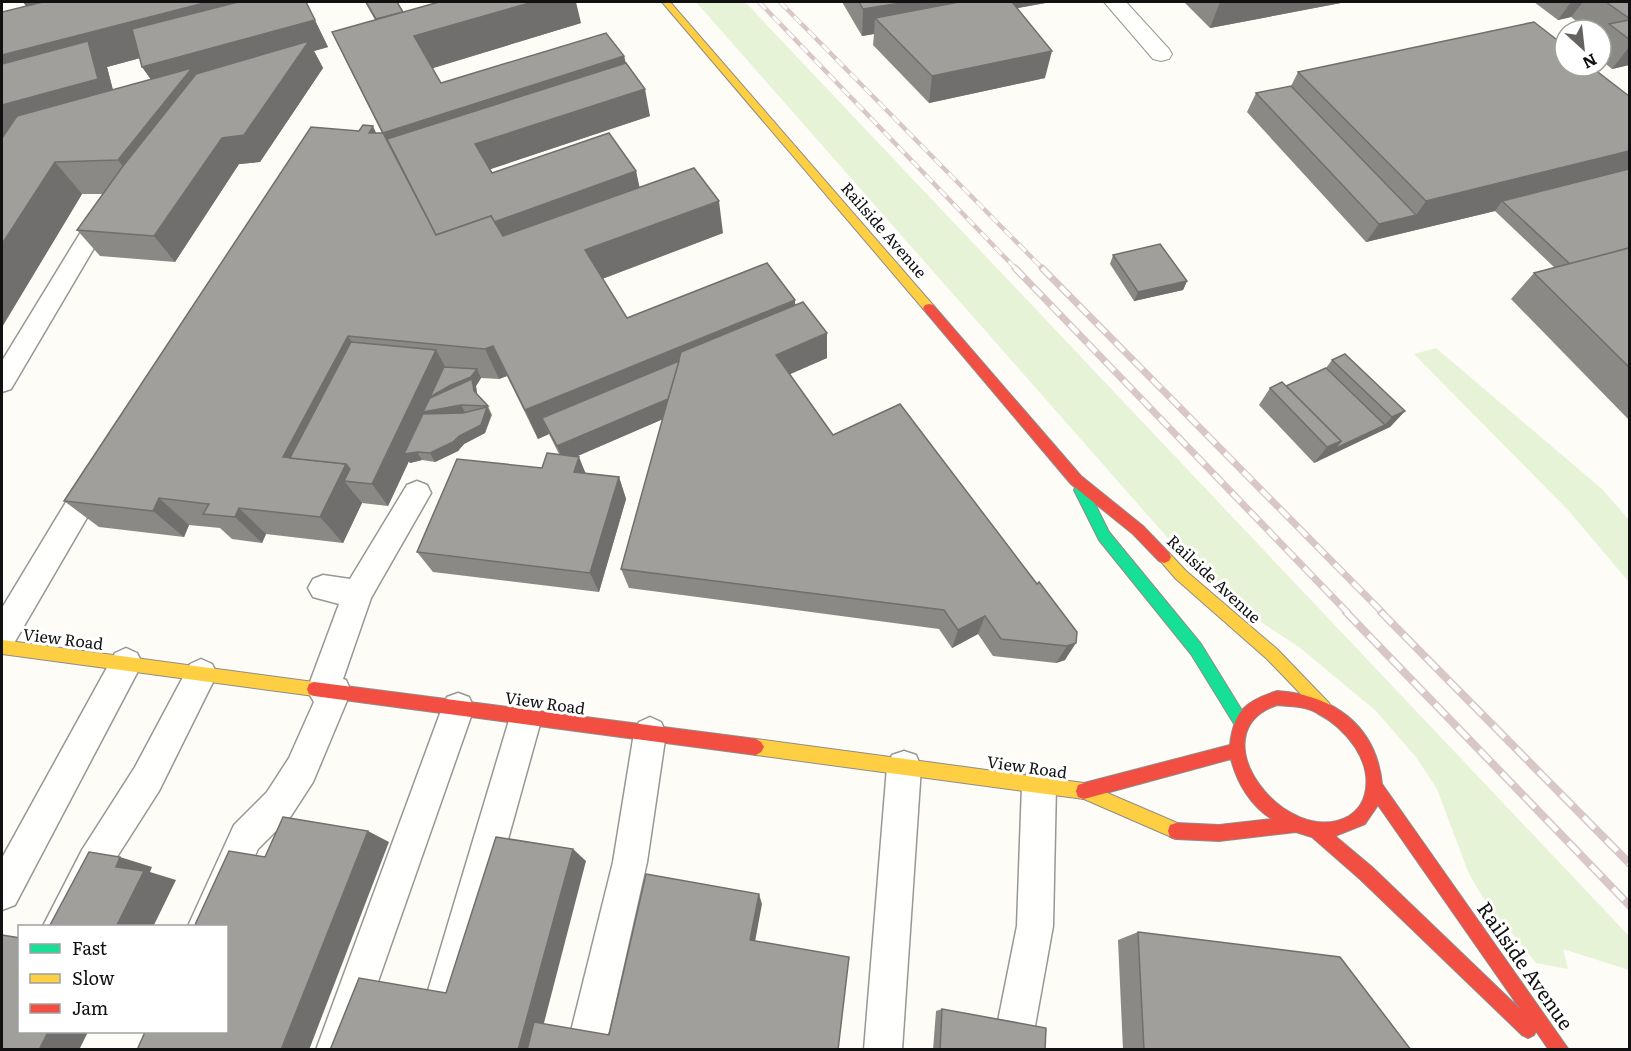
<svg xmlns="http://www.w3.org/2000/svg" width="1631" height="1051" viewBox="0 0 1631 1051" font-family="Literata,serif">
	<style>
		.green { fill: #e7f3d7 }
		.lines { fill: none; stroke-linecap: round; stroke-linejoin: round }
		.lane-casing { stroke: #979795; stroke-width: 3 }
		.street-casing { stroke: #979795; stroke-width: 2 }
		.fast-casing { stroke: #8e8d8b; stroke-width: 2 }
		.slow-casing { stroke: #8e8d8b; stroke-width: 2 }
		.jam-casing { stroke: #8e8d8b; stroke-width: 2 }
		.lane { fill: #fffffe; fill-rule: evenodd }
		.street { fill: #fffffe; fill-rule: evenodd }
		.fast { fill: #16e098; fill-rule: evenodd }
		.slow { fill: #ffcf43; fill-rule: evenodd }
		.jam { fill: #f24e42; fill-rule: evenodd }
		.rail-far2-casing { stroke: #d9c6c7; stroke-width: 4.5 }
		.rail-far1-casing { stroke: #d9c6c7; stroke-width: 7 }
		.rail-casing { stroke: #d9c6c7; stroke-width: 8 }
		.rail-far2 { stroke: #fff; stroke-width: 3; stroke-dasharray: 10; stroke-linecap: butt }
		.rail-far1 { stroke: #fff; stroke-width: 4.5; stroke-dasharray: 13; stroke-linecap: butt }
		.rail { stroke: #fff; stroke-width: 5; stroke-dasharray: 16; stroke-linecap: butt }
		.wall { fill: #8a8986; fill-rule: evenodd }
		.shaded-wall { fill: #716f6d }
		.building { fill: #a19f9c; stroke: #716f6d; stroke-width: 1.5 }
		.labels { text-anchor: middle; stroke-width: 6; stroke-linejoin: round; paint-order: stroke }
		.street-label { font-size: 16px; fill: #111; stroke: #fff }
		.near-street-label { font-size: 20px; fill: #111; stroke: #fff }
	</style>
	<rect width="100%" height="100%" fill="#fdfcf7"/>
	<!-- green -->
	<g class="green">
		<polygon points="696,2 745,2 1629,936 1629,970 1563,949 1568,969 1536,963 1483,898 1469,874 1437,789 1416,757 1375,710 1299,647 1241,609 1188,561"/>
		<polygon points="1436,348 1602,489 1629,520 1629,582 1568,510 1414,354"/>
	</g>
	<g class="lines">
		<defs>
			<g id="lane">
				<polygon points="106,201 114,204 117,209 11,389 2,392 2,361 98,204"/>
				<polygon points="96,466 106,469 110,477 106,485 13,645 2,649 2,608 86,469"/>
				<polygon points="417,481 427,485 431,493 371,598 343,679 346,680 351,691 313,782 291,816 258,849 224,926 188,926 234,825 267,792 289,758 314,702 307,690 339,604 313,597 308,588 313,579 323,575 350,579 407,485"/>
				<polygon points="126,648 137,653 142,663 137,673 15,905 2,910 2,858 115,653"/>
				<polygon points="201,659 212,664 217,674 212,684 159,791 106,874 80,926 43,926 82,850 135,767 190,664"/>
				<polygon points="458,693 469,697 474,708 354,1050 316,1050 442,708 447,697"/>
				<polygon points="526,701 537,706 542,717 465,994 459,1007 446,1013 433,1007 427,994 510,717 515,706"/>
				<polygon points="650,717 661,722 666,733 647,862 609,1031 603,1044 589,1050 577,1044 571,1031 613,862 634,733 639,722"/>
				<polygon points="904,751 916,755 921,767 902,1050 864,1050 887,767 892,755"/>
				<polygon points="1039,768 1051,773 1056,785 1053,926 1035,1026 1029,1039 1016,1045 1003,1039 997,1026 1017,926 1022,785 1027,773"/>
			</g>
			<polygon id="street" points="1104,2 1126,2 1169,49 1172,54 1169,59 1161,61 1153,59"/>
			<polygon id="fast" points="1081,484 1086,486 1109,532 1201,644 1246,717 1249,722 1246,727 1241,729 1236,727 1191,654 1099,540 1074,490 1076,486"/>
			<g id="slow">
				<polygon points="662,2 670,2 933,305 935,308 933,311 925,311"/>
				<polygon points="1164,551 1169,553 1186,571 1277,649 1329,703 1332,708 1329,713 1324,715 1319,713 1267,659 1176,579 1157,557 1159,553"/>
				<polygon points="2,640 314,682 319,684 321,689 319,694 314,696 2,654"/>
				<polygon points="756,739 1084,783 1182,825 1184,831 1182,837 1176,839 1084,799 756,755 751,752 748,747 751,742"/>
			</g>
			<g id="jam">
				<polygon points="929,304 933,305 1081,476 1143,526 1169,553 1171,557 1169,561 1164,563 1159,561 1133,534 1071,484 925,311 923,308 925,305"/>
				<polygon points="314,682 756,739 761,742 764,747 761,752 756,755 314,696 309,694 307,689 309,684"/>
				<path d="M1277 691C1333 695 1376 725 1382 784L1569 1050H1549L1536 1031 1534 1035 1528 1038 1522 1035 1360 879 1312 837 1296 832 1219 841 1176 839 1170 837 1168 831 1170 825 1176 823 1219 825 1272 819C1251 806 1237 783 1231 759L1084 799 1078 797 1076 791 1078 785 1084 783 1230 745C1234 710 1246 701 1277 691ZM1277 705C1290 706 1306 706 1317 713 1346 728 1373 761 1365 794 1363 803 1357 811 1349 816 1287 851 1195 733 1277 705ZM1378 805 1521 1010 1372 867 1335 836 1365 824Z"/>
			</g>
		</defs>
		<!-- lane casing -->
		<use href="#lane" class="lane-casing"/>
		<!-- street casing -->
		<use href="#street" class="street-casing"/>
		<!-- fast casing -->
		<use href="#fast" class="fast-casing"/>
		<!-- slow casing -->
		<use href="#slow" class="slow-casing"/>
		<!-- jam casing -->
		<use href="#jam" class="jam-casing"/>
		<!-- lane -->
		<use href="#lane" class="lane"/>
		<!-- street -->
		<use href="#street" class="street"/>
		<!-- fast -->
		<use href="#fast" class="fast"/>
		<!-- slow -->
		<use href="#slow" class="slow"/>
		<!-- jam -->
		<use href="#jam" class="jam"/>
		<defs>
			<g id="rail-far2">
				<polyline points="759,2 1017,270"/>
				<polyline points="780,2 1044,270"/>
			</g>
			<g id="rail-far1">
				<polyline points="1015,268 1348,613"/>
				<polyline points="1042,268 1383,613"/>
			</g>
			<g id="rail">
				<polyline points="1346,612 1630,906"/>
				<polyline points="1381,612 1630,864"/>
			</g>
		</defs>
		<!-- rail-far2 casing -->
		<use href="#rail-far2" class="rail-far2-casing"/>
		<!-- rail-far1 casing -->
		<use href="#rail-far1" class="rail-far1-casing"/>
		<!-- rail casing -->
		<use href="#rail" class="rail-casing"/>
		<!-- rail-far2 -->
		<use href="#rail-far2" class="rail-far2"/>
		<!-- rail-far1 -->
		<use href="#rail-far1" class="rail-far1"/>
		<!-- rail -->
		<use href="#rail" class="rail"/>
	</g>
	<!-- wall -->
	<g class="wall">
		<path d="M23 2H306L328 47 314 51 323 68 260 162 239 164 175 262 100 256 77 230 103 194H82L2 327 26 6ZM140 58 142 67 151 79 113 90 107 67Z"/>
		<polygon points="365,2 397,2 403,12 581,23 432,68 441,83 624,56 626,63 650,116 490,169 492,173 636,171 639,188 723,233 602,279 627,318 795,306 827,358 789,374 833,435 1037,584 1077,632 1065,660 1056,663 993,656 978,634 952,648 939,629 629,588 621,569 663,419 577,456 585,473 619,477 626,499 599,592 433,572 417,552 542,468 559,454 549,434 538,439 507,376 499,379 481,378 476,386 477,395 488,406 492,415 485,433 464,444 458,451 435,462 422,460 410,463 409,461 388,506 362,503 343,543 266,534 262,543 232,539 220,528 189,525 184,537 99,527 64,501 376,133 382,133 348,65 332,32 375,20"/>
		<polygon points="842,2 1051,2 1018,8 1045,78 929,103 873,45 874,34 862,36"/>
		<polygon points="1184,2 1346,2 1210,28"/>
		<polygon points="1534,2 1629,2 1629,65 1612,69 1601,60 1601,30 1588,30 1571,17 1558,20"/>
		<polygon points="1298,72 1629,96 1629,420 1511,299 1534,273 1555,268 1495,211 1366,242 1247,112 1256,93 1291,86"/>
		<polygon points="1113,255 1187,281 1183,290 1134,301 1110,264"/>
		<polygon points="1332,360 1405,411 1390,427 1314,463 1259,405 1270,388 1286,386 1326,368"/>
		<polygon points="1138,932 1411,1050 1123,1050 1118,940"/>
		<polygon points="942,1009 1045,1050 933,1050 936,1011"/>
	</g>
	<!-- shaded-wall -->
	<g class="shaded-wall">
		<polygon points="23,2 111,2 37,20"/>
		<polygon points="208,2 299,2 305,14 107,67 117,106 2,138 2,55"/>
		<polygon points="306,2 328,47 314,51 323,68 260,162 239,164 175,262 154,236 222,138 300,55 143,192 118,160 161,94 142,67"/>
		<polygon points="533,2 576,2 581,23 427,70 414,36"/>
		<polygon points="907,2 1051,2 888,31 875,18 874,34 862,36 863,9"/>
		<polygon points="1220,2 1346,2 1210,28"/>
		<polygon points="1571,2 1583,2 1571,17 1558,20"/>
		<polygon points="1629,47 1629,65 1612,69"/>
		<polygon points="1052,51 1045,78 929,103 932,76"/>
		<polygon points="624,56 631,90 400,165 383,133"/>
		<polygon points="645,89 650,116 485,171 475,144"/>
		<polygon points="373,126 388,159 369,133"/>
		<polygon points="1629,151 1629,177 1502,201 1495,211 1366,242 1379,224 1416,215 1426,201"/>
		<polygon points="55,162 82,194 2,327 2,244"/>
		<polygon points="636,171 642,198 451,267 439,241"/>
		<polygon points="719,201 723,233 594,282 585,250"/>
		<polygon points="1187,281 1183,290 1134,301 1138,292"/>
		<polygon points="795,300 796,331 677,413 564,462 557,446 542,418 549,434 538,439 525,410"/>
		<polygon points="827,333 827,358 777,380 776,355"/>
		<polygon points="348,336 367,366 317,466 283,457"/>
		<polygon points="493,346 507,376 499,379 485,349"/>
		<polygon points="436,350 449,374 477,369 481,378 476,386 478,400 461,405 466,414 417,452 422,460 410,463 409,461 388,506 372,484"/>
		<polygon points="487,407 491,415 485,433 464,444 458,451 435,462 430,453"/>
		<polygon points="1405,411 1390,427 1377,433 1392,417"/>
		<polygon points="1385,425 1377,433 1314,463 1327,447"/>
		<polygon points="579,457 588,479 574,472"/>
		<polygon points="346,464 361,483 344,481 362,503 343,543 320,517"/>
		<polygon points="619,477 626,499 599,592 590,573"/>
		<polygon points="159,498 189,525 184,537 153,511"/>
		<polygon points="239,508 266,534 262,543 235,517"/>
		<polygon points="985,616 978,634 952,648 958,630"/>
		<polygon points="1076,643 1065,660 1056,663 1067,646"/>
		<polygon points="368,831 389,842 309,1050 281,1050"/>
		<polygon points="573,849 586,861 537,1050 518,1050"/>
		<polygon points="120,857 152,867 150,872 176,880 153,927 116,927 116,867"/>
		<polygon points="759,894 762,904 754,947 750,940"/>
		<polygon points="48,1032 88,1032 79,1050 39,1050"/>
	</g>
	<!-- building -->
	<g class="building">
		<polygon points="43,2 208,2 2,55 2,12"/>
		<polygon points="238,2 306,2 315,20 142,67 132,29"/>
		<polygon points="366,2 397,2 403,12 376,19"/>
		<polygon points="439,2 533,2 414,36 441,83 606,33 624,56 383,133 332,32"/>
		<polygon points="859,2 907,2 863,9"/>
		<polygon points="959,2 1012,2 1052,51 932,76 875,18"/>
		<polygon points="1606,2 1629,2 1629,18"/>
		<polygon points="1629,20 1629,39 1609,24"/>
		<polygon points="1534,22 1565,46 1565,66 1590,66 1629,96 1629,151 1426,201 1298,72"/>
		<polygon points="88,41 98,79 2,105 2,64"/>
		<polygon points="309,41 244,135 222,138 154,236 77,230 123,166 196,74"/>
		<polygon points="626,63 645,89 475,144 492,173 609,133 636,171 494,222 491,216 436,235 387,139"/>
		<polygon points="192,68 118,160 55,162 2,244 2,138 17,116"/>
		<polygon points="1291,86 1416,215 1379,224 1256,93"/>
		<polygon points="363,125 373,126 369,133 383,133 436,235 491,216 503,236 694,168 719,201 585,250 627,318 767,263 795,300 525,410 493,346 485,349 348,336 283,457 346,464 320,517 239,508 235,517 203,514 209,504 159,498 153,511 64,501 311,127 359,131"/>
		<polygon points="1629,169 1629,248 1570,264 1502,201"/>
		<polygon points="1160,244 1187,281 1138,292 1113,255"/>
		<polygon points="1629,248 1629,367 1534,273"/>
		<polygon points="803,302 827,333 776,355 833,435 900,404 1037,584 1039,582 1077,632 1076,643 1067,646 1001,639 985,616 958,630 944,610 621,569 681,352"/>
		<polygon points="351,342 436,350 372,484 344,481 350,469 346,464 290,458"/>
		<polygon points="1345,354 1405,411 1392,417 1332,360"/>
		<polygon points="679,361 668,399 557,446 542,418"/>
		<polygon points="444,367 477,369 471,377 451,385 430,397"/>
		<polygon points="1326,368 1385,425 1334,449 1341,441 1286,386"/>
		<polygon points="472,379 474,391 488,406 461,405 423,412 430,398"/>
		<polygon points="1282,382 1341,441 1327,447 1270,388"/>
		<polygon points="487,407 481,425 459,436 453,442 430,453 417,452 404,454 423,414 463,413"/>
		<polygon points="547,453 579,457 574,472 619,477 590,573 417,552 457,459 542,468"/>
		<polygon points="283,817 368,831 281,1050 137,1050 145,1032 226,1032 226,927 194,927 229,851 265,857"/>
		<polygon points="496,837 573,849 518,1050 330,1050 359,978 446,993"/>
		<polygon points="89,852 120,857 116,867 144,871 116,927 49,927"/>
		<polygon points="646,874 759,894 750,940 849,957 838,1050 527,1050 534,1022 609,1035"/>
		<polygon points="1138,932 1340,957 1411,1050 1144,1050"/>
		<polygon points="2,935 20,938 20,1032 48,1032 39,1050 2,1050"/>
		<polygon points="942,1009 1046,1028 1045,1050 940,1050"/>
	</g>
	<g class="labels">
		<!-- street labels -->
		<g class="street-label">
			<text transform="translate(884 230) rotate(49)" y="6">Railside Avenue</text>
			<text transform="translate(1214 579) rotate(43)" y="6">Railside Avenue</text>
			<text transform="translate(63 639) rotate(7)" y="6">View Road</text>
			<text transform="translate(545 703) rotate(8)" y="6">View Road</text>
			<text transform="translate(1027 767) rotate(8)" y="6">View Road</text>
		</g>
		<!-- near-street labels -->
		<g class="near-street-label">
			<text transform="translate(1525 966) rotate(55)" y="7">Railside Avenue</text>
		</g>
	</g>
	<!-- border -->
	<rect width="1631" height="1051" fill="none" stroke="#111111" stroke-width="6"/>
	<!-- legend -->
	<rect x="18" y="925" width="210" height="108" fill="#ffffff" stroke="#a0a0a0" stroke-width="1.5"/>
	<rect x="30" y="944" width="30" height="9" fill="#16e098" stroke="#a0a0a0" stroke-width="1.5"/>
	<text x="72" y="955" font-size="18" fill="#111111">Fast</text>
	<rect x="30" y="974" width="30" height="9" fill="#ffcf43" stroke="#a0a0a0" stroke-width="1.5"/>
	<text x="72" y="985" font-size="18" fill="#111111">Slow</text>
	<rect x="30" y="1004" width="30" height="9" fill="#f24e42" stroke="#a0a0a0" stroke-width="1.5"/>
	<text x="72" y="1015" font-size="18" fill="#111111">Jam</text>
	<!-- north arrow -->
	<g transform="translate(1583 48) rotate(153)"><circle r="28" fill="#ffffff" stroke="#a0a0a0" stroke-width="1.5"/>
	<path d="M0-4.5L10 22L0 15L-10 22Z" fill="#646362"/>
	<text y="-9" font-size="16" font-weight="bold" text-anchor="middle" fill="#111111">N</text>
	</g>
</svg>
